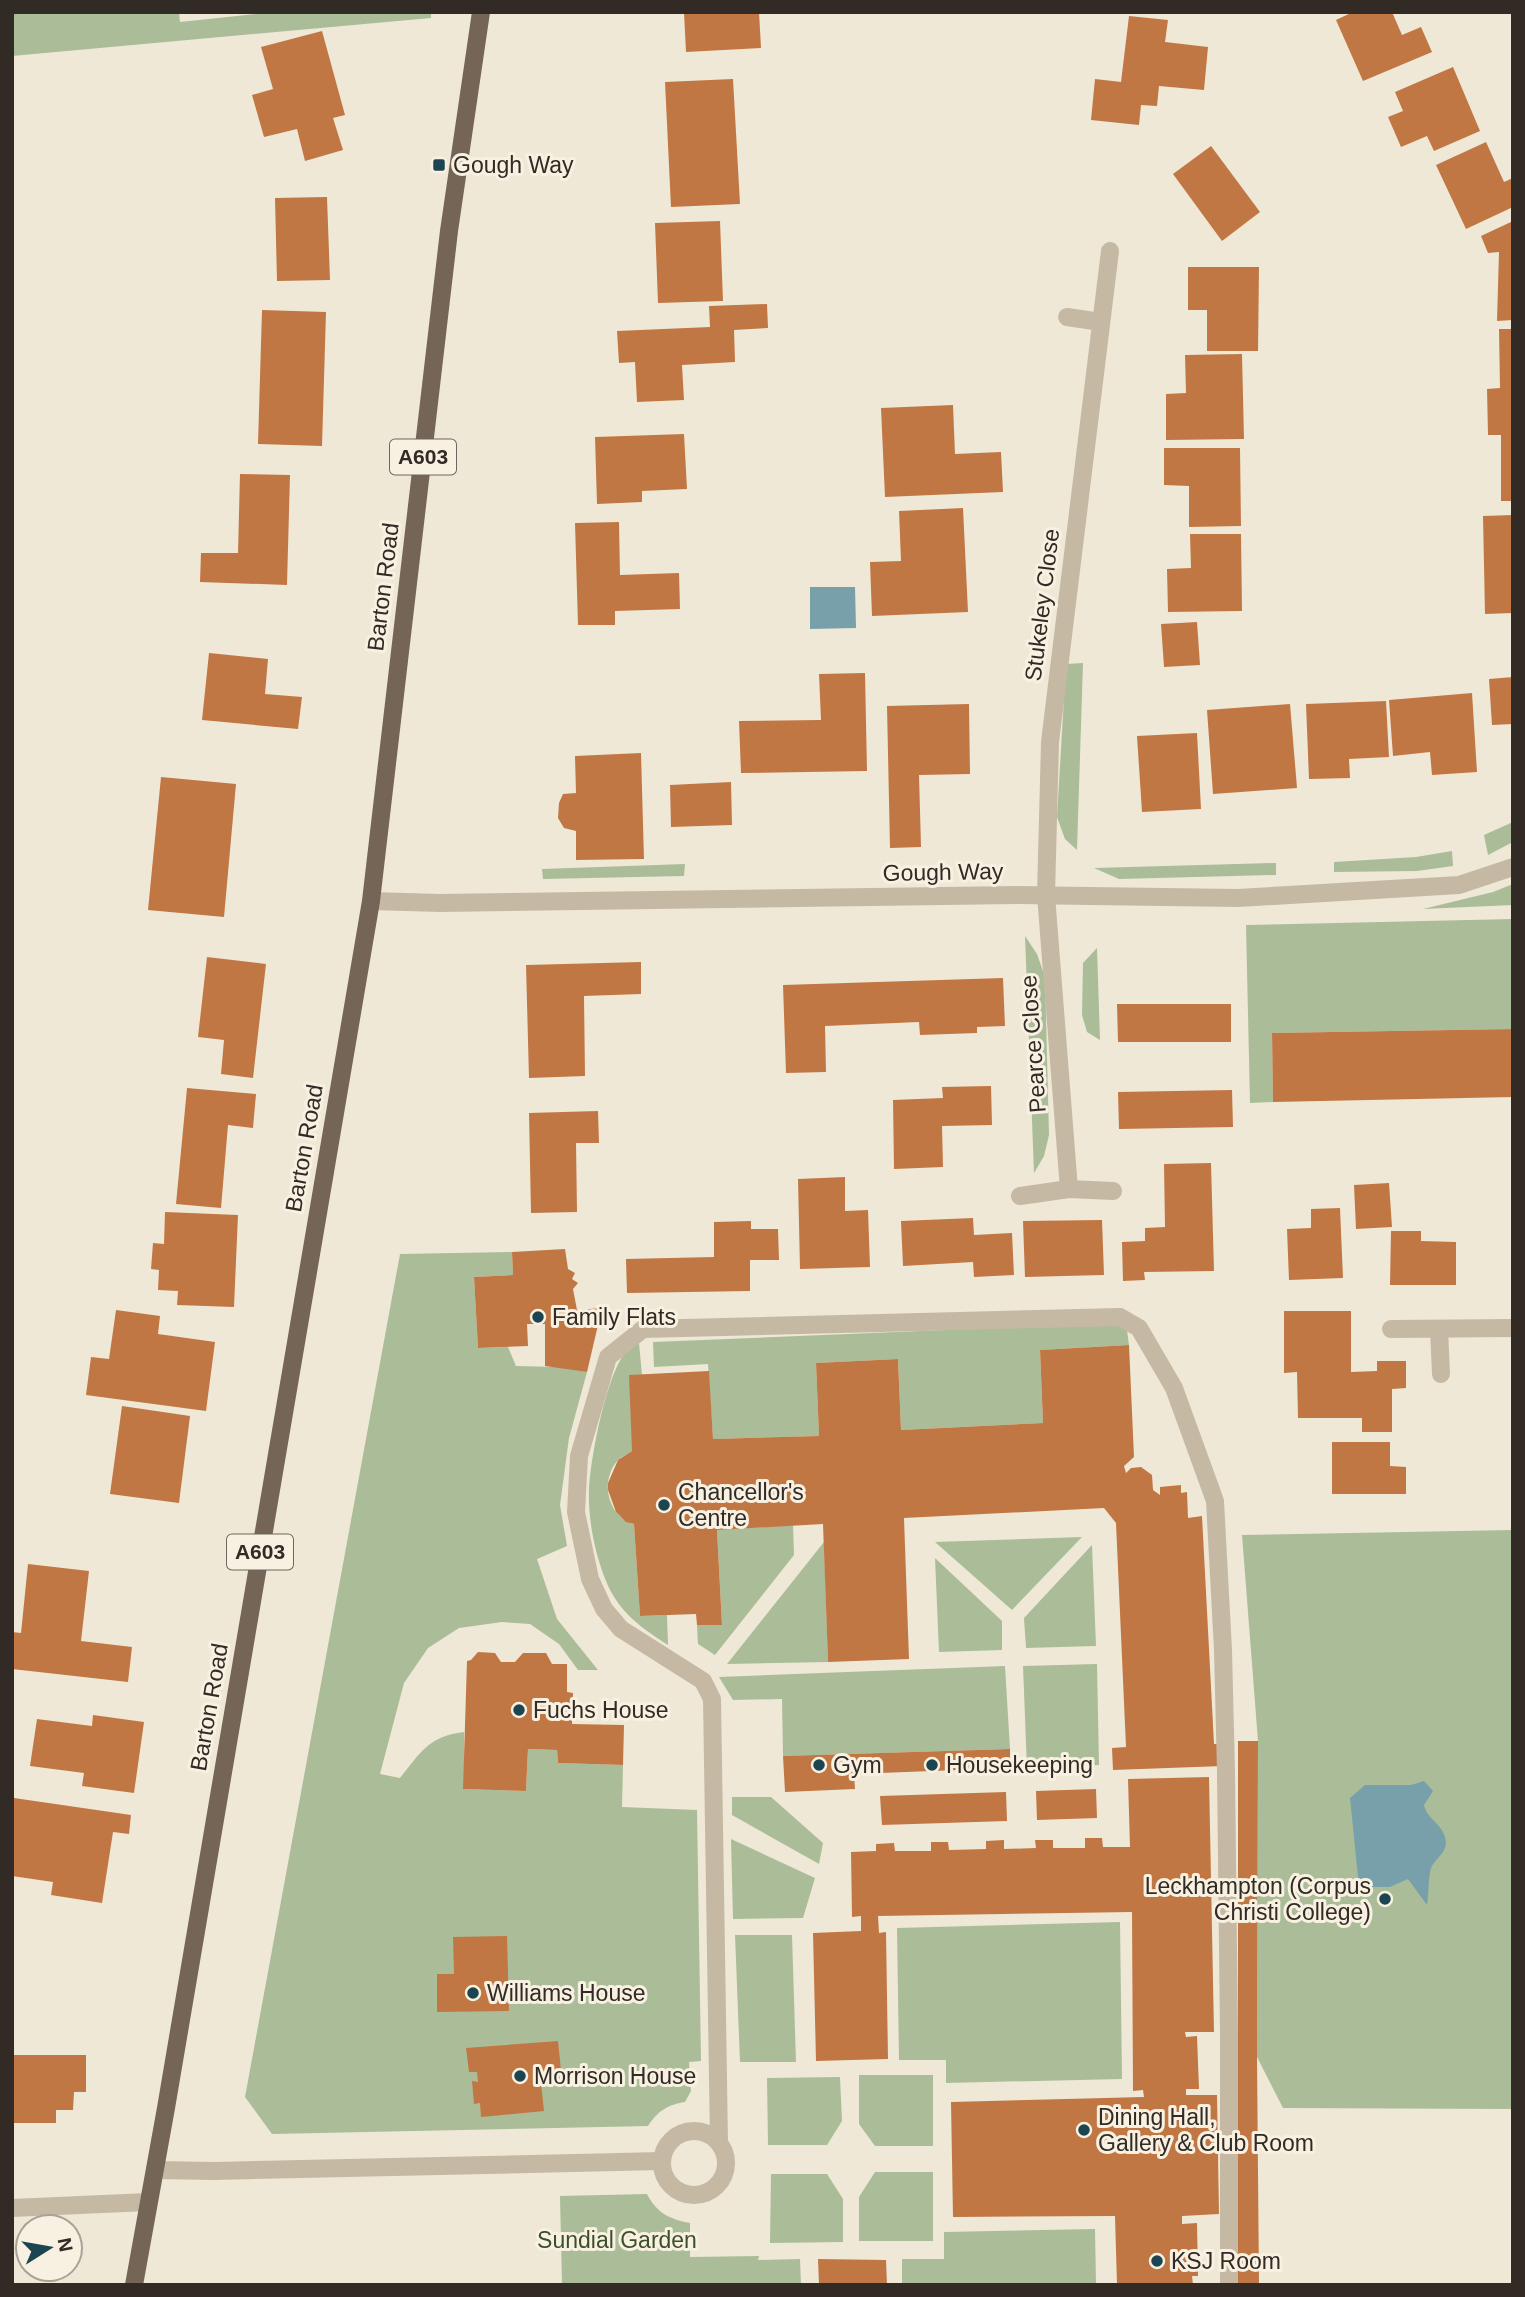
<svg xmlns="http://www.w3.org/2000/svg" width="1525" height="2297" viewBox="0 0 1525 2297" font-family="Arial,sans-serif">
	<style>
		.green { fill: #aabd98 }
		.water { fill: #77a0ab }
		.building { fill: #c17743 }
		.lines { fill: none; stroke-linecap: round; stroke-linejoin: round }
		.service { stroke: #c6b9a4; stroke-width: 18 }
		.minor { stroke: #c6b9a4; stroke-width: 18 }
		.tertiary { stroke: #c6b9a4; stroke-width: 18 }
		.primary { stroke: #746556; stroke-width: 18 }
		.poi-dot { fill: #1d4551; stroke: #f8f1e2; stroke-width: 2.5 }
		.labels { text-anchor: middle; stroke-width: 6; stroke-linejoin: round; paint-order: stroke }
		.shield { fill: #f8f1e2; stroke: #6d665e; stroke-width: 2 }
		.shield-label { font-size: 21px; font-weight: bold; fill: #322b25 }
		.poi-label { font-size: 23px; fill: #322b25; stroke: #f8f1e2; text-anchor: start }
		.street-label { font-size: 23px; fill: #322b25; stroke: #f8f1e2 }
		.park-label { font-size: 23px; fill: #3b4f2a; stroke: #f8f1e2 }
	</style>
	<rect width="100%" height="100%" fill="#efe8d7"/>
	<!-- green -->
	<g class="green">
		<polygon points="12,12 179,12 180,22 276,12 431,12 431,18 12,56"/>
		<polygon points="1083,663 1077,850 1065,839 1057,817 1066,664"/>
		<polygon points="1513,822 1513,842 1488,855 1484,835"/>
		<polygon points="1452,851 1453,866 1417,871 1334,872 1334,862 1416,857"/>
		<polygon points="1276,863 1276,875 1119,879 1094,868"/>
		<polygon points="685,864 684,876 543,879 542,869"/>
		<polygon points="1513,884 1513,905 1423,909 1493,892"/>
		<polygon points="1513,919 1513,1029 1272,1033 1273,1102 1250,1103 1246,925"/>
		<polygon points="1025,936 1037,954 1045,977 1049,1135 1044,1156 1034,1173"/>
		<polygon points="1097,948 1100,1040 1087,1032 1082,1015 1083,963"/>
		<path d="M512 1252 513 1275 474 1277 478 1348 508 1347 516 1366 557 1367 587 1372 569 1438 560 1505 567 1546 537 1559 557 1619 598 1670H578L559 1644 530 1624 502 1622 459 1628 428 1648 404 1683 380 1774 400 1778C421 1752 429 1736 464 1732V1789L526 1791 528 1749 557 1750 558 1763 623 1765 622 1807 697 1810 701 2061 689 2062 691 2091 685 2102C667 2105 658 2111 648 2126L272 2134 245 2097 400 1254Z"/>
		<polygon points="1115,1323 1127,1330 1129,1345 1040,1350 1043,1423 901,1430 898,1359 816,1363 819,1436 713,1439 708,1364 654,1367 653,1342"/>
		<path d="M639 1343 642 1375 632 1451C628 1454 621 1457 618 1460 599 1481 608 1517 634 1524L640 1616 667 1615 668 1645C641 1628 618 1611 606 1581 595 1554 588 1520 589 1491 590 1461 606 1374 626 1352 629 1348 635 1346 639 1343Z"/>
		<polygon points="793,1525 794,1555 715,1655 698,1644 697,1625 722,1624 717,1530"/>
		<polygon points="1513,1530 1513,2109 1283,2108 1257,2057 1258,1741 1242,1535"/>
		<polygon points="1082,1537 1012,1610 935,1542"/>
		<polygon points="824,1542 828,1662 727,1664"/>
		<polygon points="1092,1545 1096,1646 1026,1648 1024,1618"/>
		<polygon points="935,1558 1002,1621 1002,1650 939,1652"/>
		<polygon points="1097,1664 1099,1765 1027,1769 1023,1666"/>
		<polygon points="1005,1666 1010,1749 783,1756 782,1699 733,1700 719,1677"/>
		<polygon points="732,1797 771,1797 823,1843 819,1864 732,1815"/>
		<polygon points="731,1839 815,1878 803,1918 733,1919"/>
		<polygon points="1120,1922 1122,2079 946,2083 946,2060 899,2060 897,1928"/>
		<polygon points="735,1935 792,1935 796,2062 740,2062"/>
		<polygon points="859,2075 933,2075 933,2146 875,2146 859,2124"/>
		<polygon points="840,2077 842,2121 827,2145 768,2145 767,2078"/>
		<polygon points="875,2172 933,2172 933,2241 859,2241 859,2197"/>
		<polygon points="771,2174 827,2174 843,2199 843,2242 770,2243"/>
		<path d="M647 2194C657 2213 669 2219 690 2223V2257L759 2256 758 2260 800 2259 801 2285H562L560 2196Z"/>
		<polygon points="1095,2229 1096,2285 902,2285 902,2259 944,2259 944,2232"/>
	</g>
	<!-- water -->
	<g class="water">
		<polygon points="810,587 855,587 856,628 810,629"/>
		<path d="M1424 1781 1433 1791 1424 1805C1427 1819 1441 1823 1445 1837 1449 1851 1438 1856 1432 1866 1428 1873 1429 1895 1427 1905L1408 1879 1390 1887H1359L1350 1798 1365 1785H1411Z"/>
	</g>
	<!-- building -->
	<g class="building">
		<polygon points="684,12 759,12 761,48 686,52"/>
		<polygon points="1353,12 1392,12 1402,35 1421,27 1432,52 1363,81 1336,20"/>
		<polygon points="1129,16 1168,20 1165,42 1208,47 1204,90 1159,86 1157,106 1141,105 1139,125 1091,120 1095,79 1121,82"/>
		<polygon points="322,31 345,115 333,118 343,150 305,161 297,129 264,137 252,95 273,89 261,47"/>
		<polygon points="1453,67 1480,131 1434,151 1427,136 1401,147 1388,117 1403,111 1395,92"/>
		<polygon points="733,79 740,204 671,207 665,82"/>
		<polygon points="1486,142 1504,182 1513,178 1513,207 1466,229 1436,165"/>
		<polygon points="1211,146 1260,212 1222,241 1173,174"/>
		<polygon points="327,197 330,280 277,281 275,198"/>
		<polygon points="720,221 723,301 658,303 655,223"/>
		<polygon points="1513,221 1513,320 1497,321 1499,252 1488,253 1481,236"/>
		<polygon points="1188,267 1259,267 1258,351 1207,351 1207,310 1188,310"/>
		<polygon points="767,304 768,328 734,330 735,362 682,365 684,400 637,402 635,362 619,363 617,331 710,327 709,306"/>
		<polygon points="262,310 326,312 322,446 258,444"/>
		<polygon points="1499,329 1513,329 1513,501 1501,501 1501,435 1488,435 1487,389 1500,388"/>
		<polygon points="1242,354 1244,439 1166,440 1166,394 1186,393 1185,355"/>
		<polygon points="953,405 955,454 1001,452 1003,492 885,497 881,408"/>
		<polygon points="684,434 687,489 642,491 642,502 597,504 595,437"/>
		<polygon points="1164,448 1240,448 1241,526 1189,527 1189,486 1164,485"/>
		<polygon points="240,474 290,475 287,585 200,582 201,553 238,553"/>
		<polygon points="963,508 968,612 872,616 870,562 901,561 899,511"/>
		<polygon points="1513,515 1513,613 1485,614 1483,516"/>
		<polygon points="619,522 620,575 679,573 680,609 615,611 615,625 578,625 575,523"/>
		<polygon points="1190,534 1241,534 1242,611 1168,612 1167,569 1191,568"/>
		<polygon points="1197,622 1200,665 1164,667 1161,624"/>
		<polygon points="209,653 268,659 265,694 302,697 298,729 202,720"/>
		<polygon points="865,673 867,771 741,773 739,721 821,720 819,674"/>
		<polygon points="1513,677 1513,724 1492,725 1489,679"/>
		<polygon points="1472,693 1477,772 1432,775 1430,752 1393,756 1389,700"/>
		<polygon points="1386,701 1389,757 1349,759 1350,778 1309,779 1306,704"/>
		<polygon points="969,704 970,774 919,775 921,847 890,848 887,706"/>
		<polygon points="1290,704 1297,788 1213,794 1207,710"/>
		<polygon points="1197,733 1201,809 1142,812 1137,736"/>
		<polygon points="641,753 644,859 576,860 576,831 564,828 558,818 559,803 563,794 576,793 575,756"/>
		<polygon points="161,777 236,784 224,917 148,910"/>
		<polygon points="731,782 732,825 671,827 670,785"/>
		<polygon points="207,957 266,964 253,1078 221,1074 224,1040 198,1037"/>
		<polygon points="641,962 641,994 584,996 585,1076 529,1078 526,965"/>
		<polygon points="1003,978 1005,1026 977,1027 977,1033 920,1035 919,1022 825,1026 826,1072 786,1073 783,985"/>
		<polygon points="1117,1004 1231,1004 1231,1042 1118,1042"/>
		<polygon points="1513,1029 1513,1097 1273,1102 1272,1033"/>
		<polygon points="991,1086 992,1125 942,1126 943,1167 894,1169 893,1100 943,1098 942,1087"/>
		<polygon points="187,1088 256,1094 253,1128 228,1125 221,1208 176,1204"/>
		<polygon points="1232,1090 1233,1127 1119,1129 1118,1092"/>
		<polygon points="598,1111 599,1143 576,1143 577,1212 531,1213 529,1113"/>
		<polygon points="1211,1163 1214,1271 1144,1272 1145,1280 1123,1281 1122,1242 1145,1241 1145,1228 1165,1227 1164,1164"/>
		<polygon points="845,1177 845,1211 868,1210 870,1267 800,1269 798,1179"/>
		<polygon points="1389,1183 1392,1227 1356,1229 1354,1185"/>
		<polygon points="1340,1208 1343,1278 1289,1280 1287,1229 1311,1228 1311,1209"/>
		<polygon points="165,1212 238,1215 234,1307 177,1305 178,1291 158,1290 159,1270 151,1269 153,1243 164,1244"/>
		<polygon points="973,1218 974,1235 1012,1233 1014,1275 974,1277 973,1262 903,1266 901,1221"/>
		<polygon points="1102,1220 1104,1275 1025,1277 1023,1221"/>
		<polygon points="751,1221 751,1229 778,1229 779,1260 750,1260 750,1291 627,1293 626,1259 714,1257 714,1222"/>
		<polygon points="1391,1231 1421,1231 1421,1241 1456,1242 1456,1285 1390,1285"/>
		<polygon points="565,1249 568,1269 575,1273 572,1279 578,1283 573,1289 577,1310 602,1308 587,1372 545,1366 545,1324 527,1324 528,1346 478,1348 474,1277 513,1275 512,1252"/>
		<polygon points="116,1310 160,1316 158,1334 215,1342 206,1411 86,1395 91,1357 109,1359"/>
		<polygon points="1284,1311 1351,1311 1351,1372 1377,1371 1377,1361 1406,1361 1406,1388 1392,1389 1392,1432 1362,1432 1362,1418 1298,1418 1297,1372 1284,1373"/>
		<polygon points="1129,1345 1134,1457 1124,1466 1126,1473 1131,1468 1141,1467 1152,1475 1153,1490 1160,1495 1160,1487 1181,1485 1181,1493 1187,1492 1188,1518 1202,1516 1214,1744 1223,1744 1223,1766 1113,1770 1112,1748 1126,1747 1116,1523 1104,1508 904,1518 909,1659 828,1662 823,1524 717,1530 722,1625 697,1625 696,1614 640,1616 634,1524 626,1522 616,1512 608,1490 608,1483 618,1460 632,1451 629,1375 709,1371 713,1439 819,1436 816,1363 898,1359 901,1430 1043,1423 1040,1350"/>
		<polygon points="122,1406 190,1416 179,1503 110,1494"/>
		<polygon points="1332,1442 1390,1442 1390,1466 1406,1467 1406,1494 1332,1494"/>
		<polygon points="28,1564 89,1571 81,1641 132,1647 128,1682 12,1669 12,1632 21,1633"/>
		<polygon points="478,1652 495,1653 501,1662 515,1662 523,1653 546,1653 552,1664 567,1664 567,1692 573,1693 572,1724 624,1725 623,1765 558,1763 557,1750 528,1749 526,1791 463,1789 467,1661 471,1660"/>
		<polygon points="93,1715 144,1722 134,1793 82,1786 84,1773 30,1766 37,1719 92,1726"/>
		<polygon points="1238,1741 1258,1741 1257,2057 1259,2285 1238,2285"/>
		<polygon points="1010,1749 1010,1768 854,1774 855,1789 785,1792 783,1756"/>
		<polygon points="1209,1777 1214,2032 1185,2032 1186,2037 1197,2036 1199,2089 1186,2089 1186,2095 1217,2095 1219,2214 1182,2216 1182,2224 1197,2223 1198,2276 1192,2276 1193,2285 1117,2285 1115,2216 953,2217 951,2102 1144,2097 1143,2090 1133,2091 1132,1912 878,1916 879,1933 886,1932 888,2059 816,2061 813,1933 861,1931 861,1916 852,1917 851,1852 876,1851 876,1844 894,1843 895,1851 931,1851 931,1842 948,1842 949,1850 986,1849 986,1841 1004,1840 1004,1849 1036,1848 1035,1840 1053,1840 1053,1848 1085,1848 1085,1838 1102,1838 1103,1847 1130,1847 1128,1779"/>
		<polygon points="1096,1789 1097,1818 1037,1820 1036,1791"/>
		<polygon points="1006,1792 1007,1821 882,1825 880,1796"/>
		<polygon points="14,1798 131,1815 129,1834 113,1832 102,1903 51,1895 53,1882 12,1876"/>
		<polygon points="507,1936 509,2011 437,2012 437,1974 454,1974 453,1937"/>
		<polygon points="558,2041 562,2080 541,2083 544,2111 481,2117 480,2103 474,2104 472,2081 478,2082 477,2072 469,2072 466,2048"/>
		<polygon points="12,2055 86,2055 86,2092 74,2092 73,2110 56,2110 56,2123 12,2123"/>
		<polygon points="818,2259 886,2260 887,2285 819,2285"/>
	</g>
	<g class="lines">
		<!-- service -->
		<g class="service">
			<circle cx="694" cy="2163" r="32"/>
			<polyline points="719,2143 712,1699 703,1681 621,1629 604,1609 590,1579 576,1512 579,1456 608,1357 643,1329 1120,1317 1139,1328 1174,1388 1215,1501 1223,1650 1226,1772 1229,2034 1229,2285"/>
			<polyline points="214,2171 662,2161"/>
		</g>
		<!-- minor -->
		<g class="minor">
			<polyline points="1067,317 1101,322"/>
			<polyline points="371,901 440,903 1017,895 1238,898 1459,885 1513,867"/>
			<polyline points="1069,1189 1046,895 1050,742 1110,251"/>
			<polyline points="1020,1196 1069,1189 1113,1191"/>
			<polyline points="1391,1329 1513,1328"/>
			<polyline points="1439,1329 1441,1374"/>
			<polyline points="155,2170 214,2171"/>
		</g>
		<!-- tertiary -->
		<polyline class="tertiary" points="12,2208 148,2202"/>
		<!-- primary -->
		<polyline class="primary" points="134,2285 166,2108 371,901 449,231 481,12"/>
	</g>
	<!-- markers -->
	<g class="poi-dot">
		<rect x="432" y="158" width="14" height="14" rx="3.5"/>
		<circle cx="538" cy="1317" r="7"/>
		<circle cx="664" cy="1505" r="7"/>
		<circle cx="519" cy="1710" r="7"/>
		<circle cx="819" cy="1765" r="7"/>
		<circle cx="932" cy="1765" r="7"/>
		<circle cx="1385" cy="1899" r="7"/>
		<circle cx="473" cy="1993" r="7"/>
		<circle cx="520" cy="2076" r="7"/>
		<circle cx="1084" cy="2130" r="7"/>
		<circle cx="1157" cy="2261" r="7"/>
	</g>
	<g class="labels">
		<!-- shield labels -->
		<g class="shield">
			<rect x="390" y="439.5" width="66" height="35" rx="5"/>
			<rect x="227" y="1534.5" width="66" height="35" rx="5"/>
		</g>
		<g class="shield-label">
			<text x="423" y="464">A603</text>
			<text x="260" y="1559">A603</text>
		</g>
		<!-- poi labels -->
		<g class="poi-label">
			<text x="453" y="173">Gough Way</text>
			<text x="552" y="1325">Family Flats</text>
			<text x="678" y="1500">Chancellor's<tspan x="678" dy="26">Centre</tspan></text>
			<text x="533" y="1718">Fuchs House</text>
			<text x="833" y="1773">Gym</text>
			<text x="946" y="1773">Housekeeping</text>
			<text x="1371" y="1894" text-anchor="end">Leckhampton (Corpus<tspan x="1371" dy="26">Christi College)</tspan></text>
			<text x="487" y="2001">Williams House</text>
			<text x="534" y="2084">Morrison House</text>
			<text x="1098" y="2125">Dining Hall,<tspan x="1098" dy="26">Gallery &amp; Club Room</tspan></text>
			<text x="1171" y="2269">KSJ Room</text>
		</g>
		<!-- street labels -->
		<g class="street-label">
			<text transform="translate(383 587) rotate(-83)" y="8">Barton Road</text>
			<text transform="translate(1042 605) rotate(-83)" y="8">Stukeley Close</text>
			<text transform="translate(943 872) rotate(-1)" y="8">Gough Way</text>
			<text transform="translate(1033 1044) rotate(-94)" y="8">Pearce Close</text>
			<text transform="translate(304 1148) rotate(-80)" y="8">Barton Road</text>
			<text transform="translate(209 1707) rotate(-80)" y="8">Barton Road</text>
		</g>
		<!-- park labels -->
		<g class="park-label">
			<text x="617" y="2248">Sundial Garden</text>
		</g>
	</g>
	<!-- border -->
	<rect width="1525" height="2297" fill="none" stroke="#322b25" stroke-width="28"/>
	<!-- north arrow -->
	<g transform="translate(49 2248) rotate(79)"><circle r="33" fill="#f8f1e2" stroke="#a9a296" stroke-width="2"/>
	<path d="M0-5L12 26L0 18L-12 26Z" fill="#1d4551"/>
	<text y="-10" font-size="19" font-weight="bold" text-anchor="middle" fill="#322b25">N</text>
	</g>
</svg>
